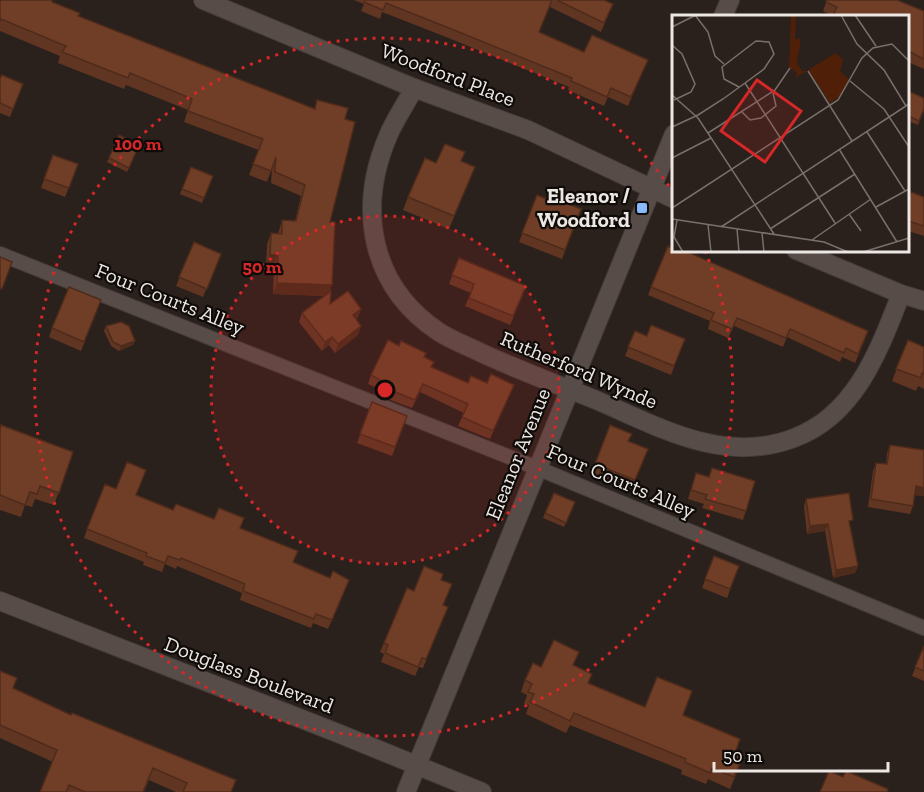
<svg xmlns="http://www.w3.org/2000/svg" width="924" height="792" viewBox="0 0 924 792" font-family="'Zilla Slab',serif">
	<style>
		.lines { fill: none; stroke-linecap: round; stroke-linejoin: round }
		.service-casing { stroke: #423b38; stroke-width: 16 }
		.minor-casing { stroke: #423b38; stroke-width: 20 }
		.service { stroke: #574c48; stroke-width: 14 }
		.minor { stroke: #574c48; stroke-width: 18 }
		.wall { fill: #603522 }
		.shaded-wall { fill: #4e2b1b }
		.building { fill: #703e27; stroke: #4e2b1b; stroke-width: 1.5 }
		.ring { fill: none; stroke: #d62828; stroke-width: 3; stroke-dasharray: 3 6 }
		.poi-dot { fill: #88bafc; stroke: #0f0b09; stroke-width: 2 }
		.labels { text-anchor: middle; stroke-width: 4.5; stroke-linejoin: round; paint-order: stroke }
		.street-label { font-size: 21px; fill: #ede7e4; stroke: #0f0b09 }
		.poi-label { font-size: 21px; font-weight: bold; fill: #ede7e4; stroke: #0f0b09; text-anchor: end }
		.inset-road { fill: none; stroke: #78706c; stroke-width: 1.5 }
		.view { fill: #d62828; fill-opacity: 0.15; stroke: #d62828; stroke-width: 3 }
		.inset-edge { fill: none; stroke: #ede7e4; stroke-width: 3 }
		.centre { fill: #d62828; stroke: #0f0b09; stroke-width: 3 }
		.ring-label { font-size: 18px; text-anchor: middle; font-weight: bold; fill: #d62828; stroke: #0f0b09; stroke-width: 4.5; stroke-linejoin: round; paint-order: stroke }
	</style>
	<rect width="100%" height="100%" fill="#2a201c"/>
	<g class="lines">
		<defs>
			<polyline id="service" points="0,254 537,468 924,628"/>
			<g id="minor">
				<polyline points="203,0 414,88 528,130 674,199"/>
				<polyline points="723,16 730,0"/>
				<path d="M414 88C406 104 395 119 388 136 357 209 370 286 439 332 448 338 460 343 471 348 512 368 554 383 596 400 659 427 724 465 794 438 856 415 879 350 901 294"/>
				<polyline points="796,250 901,294 924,301"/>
				<polyline points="0,601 340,734 482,792"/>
				<polyline points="406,792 674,134"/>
			</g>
		</defs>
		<!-- service casing -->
		<use href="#service" class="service-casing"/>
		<!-- minor casing -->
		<use href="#minor" class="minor-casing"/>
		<!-- service -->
		<use href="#service" class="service"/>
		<!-- minor -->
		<use href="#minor" class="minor"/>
	</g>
	<!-- wall -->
	<g class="wall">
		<polygon points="0,0 52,2 78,16 314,109 317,100 345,119 330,222 330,304 361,309 358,317 356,319 358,335 335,353 329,345 322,351 299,322 302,313 324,296 273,294 274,266 266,266 267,244 271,233 278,234 282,220 295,221 301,196 271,183 272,168 267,182 249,175 259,150 184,122 188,110 126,85 124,89 58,63 60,56 0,31"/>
		<polygon points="354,0 604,0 613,4 601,32 550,7 539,32 584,52 644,69 628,106 608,97 604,106 568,90 569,87 446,37 382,12 380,19 361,11 364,4"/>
		<polygon points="827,0 924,11 924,69 908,62 908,16 833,16 823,11"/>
		<polygon points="0,78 23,84 10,117 0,113"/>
		<polygon points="908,91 924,110 918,125 908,121"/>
		<polygon points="139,145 127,172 107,162 109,158"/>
		<polygon points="53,155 78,164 65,197 41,188"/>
		<polygon points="462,161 475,167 449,229 403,210 408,197"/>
		<polygon points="191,167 213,176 202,203 180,194"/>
		<polygon points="908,194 924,197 924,236 908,231"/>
		<polygon points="537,195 549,200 581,209 562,259 519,242"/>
		<polygon points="194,242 221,254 203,297 176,286"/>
		<polygon points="459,258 523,295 510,325 465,306 471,293 449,284"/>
		<polygon points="651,287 865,340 855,363 842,357 840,362 787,337 783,347 734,326 728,338 708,329 710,321 648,295"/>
		<polygon points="98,309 81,351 49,337 52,328"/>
		<polygon points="106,326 135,341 133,345 119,351 111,346 104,331"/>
		<polygon points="635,331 647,336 685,339 671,375 625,356"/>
		<polygon points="908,340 924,347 924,389 918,386 916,391 892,381"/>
		<polygon points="399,346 426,353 425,357 432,367 468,383 487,383 514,385 490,439 458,426 464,413 420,392 412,408 375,394 377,388 368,384 371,375"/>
		<polygon points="372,402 407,416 392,456 357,443"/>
		<polygon points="610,425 629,442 648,449 632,489 591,473"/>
		<polygon points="0,429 73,452 54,505 35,499 32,507 25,505 21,517 0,510"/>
		<polygon points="890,445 924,450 924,496 914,495 913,506 910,514 868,507 873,471 876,463 886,464 887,453"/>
		<polygon points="712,468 746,511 743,520 702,508 704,504 688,499 696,473 709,477"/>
		<polygon points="116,489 137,495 173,510 240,528 294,562 346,588 328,629 313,623 311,628 240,600 242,593 177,566 176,569 165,564 162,572 143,565 144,562 84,538 87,529"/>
		<polygon points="806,499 850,528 858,566 855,573 833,578 825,531 807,534 804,507"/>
		<polygon points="575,502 564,527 543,518 545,513"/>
		<polygon points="714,556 739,566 727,598 702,588"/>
		<polygon points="441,580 444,605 448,607 423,668 419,667 415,676 381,662 384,654 380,652 384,643 414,591"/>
		<polygon points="924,646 924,681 912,676"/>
		<polygon points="574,666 589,684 645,707 683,715 736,751 740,765 730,789 708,779 706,784 681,774 682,770 570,725 566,733 526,714 529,705 524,704 527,695 521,692 525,680 541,667"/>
		<polygon points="0,671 13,688 71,715 236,780 231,792 176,792 149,780 144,792 40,792 53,762 0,738"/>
	</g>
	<!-- shaded-wall -->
	<g class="shaded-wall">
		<polygon points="648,60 644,69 628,106 631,97"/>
		<polygon points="475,167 470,180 449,229 454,216"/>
		<polygon points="270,255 278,255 274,266 266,266"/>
		<polygon points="277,283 332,285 328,296 273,294"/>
		<polygon points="361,309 358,317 350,324 353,315"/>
		<polygon points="361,326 358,335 335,353 338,344"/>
		<polygon points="332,337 329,345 322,351 325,342"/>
		<polygon points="135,341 133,345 119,351 121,346"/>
		<polygon points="423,384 420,392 412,408 415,400"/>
		<polygon points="514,385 511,393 490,439 493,431"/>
		<polygon points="916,486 924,488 924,496 913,495"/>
		<polygon points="828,524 825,531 807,534 810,526"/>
		<polygon points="858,566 855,573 833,578 836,570"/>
	</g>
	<!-- building -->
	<g class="building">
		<polygon points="0,0 52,0 52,2 80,13 78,16 315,109 317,100 348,108 345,119 355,122 330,222 335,222 332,285 277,283 278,255 270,255 271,233 282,234 282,220 296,221 305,185 275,172 276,157 271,171 253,164 263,139 188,111 192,99 130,73 128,78 62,52 66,46 1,19 0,21"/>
		<polygon points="365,0 552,0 539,32 584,52 592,35 648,60 631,97 611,88 607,97 571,81 572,78 449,28 386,3 383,10 364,2"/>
		<polygon points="557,0 604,0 613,4 604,23"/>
		<polygon points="827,0 897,0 924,11 924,59 908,51 908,16 842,16 834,13 837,7 826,2"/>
		<polygon points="2,75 23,84 13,109 0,103 0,78"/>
		<polygon points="908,91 924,98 924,109 919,121 908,116"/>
		<polygon points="119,135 139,145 129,168 109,158"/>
		<polygon points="445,144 465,152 461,161 475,167 454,216 408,197 425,158 436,163"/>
		<polygon points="53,155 78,164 69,188 44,179"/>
		<polygon points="191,167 213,176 204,198 182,189"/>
		<polygon points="911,192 924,197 924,226 908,221 908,194 910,195"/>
		<polygon points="537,195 549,200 551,197 581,209 565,250 522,233"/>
		<polygon points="194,242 221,254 207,289 179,277"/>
		<polygon points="668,246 674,249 674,250 683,250 868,331 858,354 846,348 844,353 790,329 786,338 737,318 732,329 711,320 714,313 651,287"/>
		<polygon points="0,257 12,262 2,289 0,288"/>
		<polygon points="459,258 526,286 513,316 469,298 474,284 452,275"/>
		<polygon points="69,287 101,300 84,342 52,328"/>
		<polygon points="331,291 330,304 348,291 361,309 353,315 361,326 338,344 332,337 325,342 302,313"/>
		<polygon points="121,322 129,326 135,341 121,346 113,342 106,326"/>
		<polygon points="651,325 685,339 674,366 628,347 635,331 647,336"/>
		<polygon points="388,340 399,346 401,341 426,353 424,357 434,362 431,367 468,383 471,376 487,383 491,374 514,385 493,431 462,417 468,404 423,384 415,400 378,385 380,380 371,375"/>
		<polygon points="908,340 924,347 924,374 922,373 921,378 896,369"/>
		<polygon points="372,402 407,416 395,447 360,434"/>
		<polygon points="1,425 73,452 59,493 40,486 37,494 30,492 25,505 0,495 0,429"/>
		<polygon points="610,425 632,434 628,441 648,449 635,480 595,464"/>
		<polygon points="890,445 924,450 924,488 916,486 913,506 871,499 876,463 887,464"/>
		<polygon points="127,462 146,470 136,495 173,510 176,504 214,519 219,508 244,518 240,528 298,551 293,562 330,578 333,571 349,580 332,620 316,614 314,619 243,591 245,584 181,558 180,560 168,556 165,563 146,556 147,553 87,529 105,484 116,489"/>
		<polygon points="712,468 755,481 746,511 705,499 707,495 691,490 696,473 709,477"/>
		<polygon points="554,493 575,502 566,523 545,513"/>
		<polygon points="849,493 853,520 849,521 858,566 836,570 828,524 810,526 806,499"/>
		<polygon points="714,556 739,566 730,589 705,579"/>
		<polygon points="424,566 443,574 441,580 452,584 443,605 448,607 426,659 422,658 418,667 385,653 388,645 384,643 407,588 414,591"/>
		<polygon points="554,640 579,652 573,665 592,674 588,683 645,707 657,677 692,691 683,715 740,739 736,751 744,754 734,777 712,768 710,773 685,762 686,759 574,713 570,721 530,702 534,694 528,692 532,684 525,680 533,663 541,667"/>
		<polygon points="924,646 924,671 915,667"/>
		<polygon points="0,671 17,678 13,688 71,715 72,713 236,780 231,792 183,792 187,783 153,768 143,792 85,792 69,785 66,792 40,792 57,750 0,725"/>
		<polygon points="829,771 843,777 846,771 888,789 887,792 820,792"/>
	</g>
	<!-- distance rings -->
	<circle cx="385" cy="390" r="174" fill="#d62828" fill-opacity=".12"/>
	<g class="ring">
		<circle cx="385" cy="390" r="174"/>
		<path d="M705 251A349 349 0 1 1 673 192"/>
	</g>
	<!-- markers -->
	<rect class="poi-dot" x="636" y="202" width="12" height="12" rx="3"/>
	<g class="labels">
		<!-- street labels -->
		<g class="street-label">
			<text transform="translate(448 75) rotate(21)" y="7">Woodford Place</text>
			<text transform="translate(170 299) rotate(22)" y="7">Four Courts Alley</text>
			<text transform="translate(579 370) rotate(23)" y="7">Rutherford Wynde</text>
			<text transform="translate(518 454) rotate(-68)" y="7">Eleanor Avenue</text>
			<text transform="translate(621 481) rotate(23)" y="7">Four Courts Alley</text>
			<text transform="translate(249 675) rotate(21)" y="7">Douglass Boulevard</text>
		</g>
		<!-- poi labels -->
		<g class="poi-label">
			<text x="630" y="203">Eleanor /<tspan x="630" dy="24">Woodford</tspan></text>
		</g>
	</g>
	<!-- overview -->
	<g transform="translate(672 15)">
		<rect width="237" height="237" fill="#2a201c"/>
		<path d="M119 0H124L123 25 129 23 125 48 130 56H135L123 63 125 57 117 53ZM164 38 171 45 168 56 178 65 169 80 158 88 136 55Z" fill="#4f2007"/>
		<path class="inset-road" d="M23 0 36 17 43 41 52 49M169 0 185 29 212 55 234 91M183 0 204 31M0 12 24 0M0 30 10 39 23 69 19 77 2 85M136 56 180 126M178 66 212 94 237 132M73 68 163 208M0 80 26 103 102 219M70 97 78 105 89 103 104 91 101 78M0 112 26 100 51 84 73 68 92 54 102 39 97 27 84 26 50 52 52 64 67 72M195 117 233 176M36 118 103 75 118 53M167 134 225 227M0 143 39 123M204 192 237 174M0 193 166 85 190 43 201 33 220 29 236 45M177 199 189 216M0 204 152 227 176 237M5 205 2 222 11 237M36 210 39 237M49 212 237 89M65 214 67 237M98 214 183 159M90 218 92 237M140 225 199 184M191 237 237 223"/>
		<path class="view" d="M85 65 129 96 93 147 49 116Z"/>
		<rect width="237" height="237" class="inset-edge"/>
	</g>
	<circle cx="385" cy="390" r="9" class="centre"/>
	<g class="ring-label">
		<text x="138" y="150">100 m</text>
		<text x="262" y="273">50 m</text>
	</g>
	<!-- scale -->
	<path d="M714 762v9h174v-9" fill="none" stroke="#ede7e4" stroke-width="3"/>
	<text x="723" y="762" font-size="18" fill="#ede7e4" stroke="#0f0b09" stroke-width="4.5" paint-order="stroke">50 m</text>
</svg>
